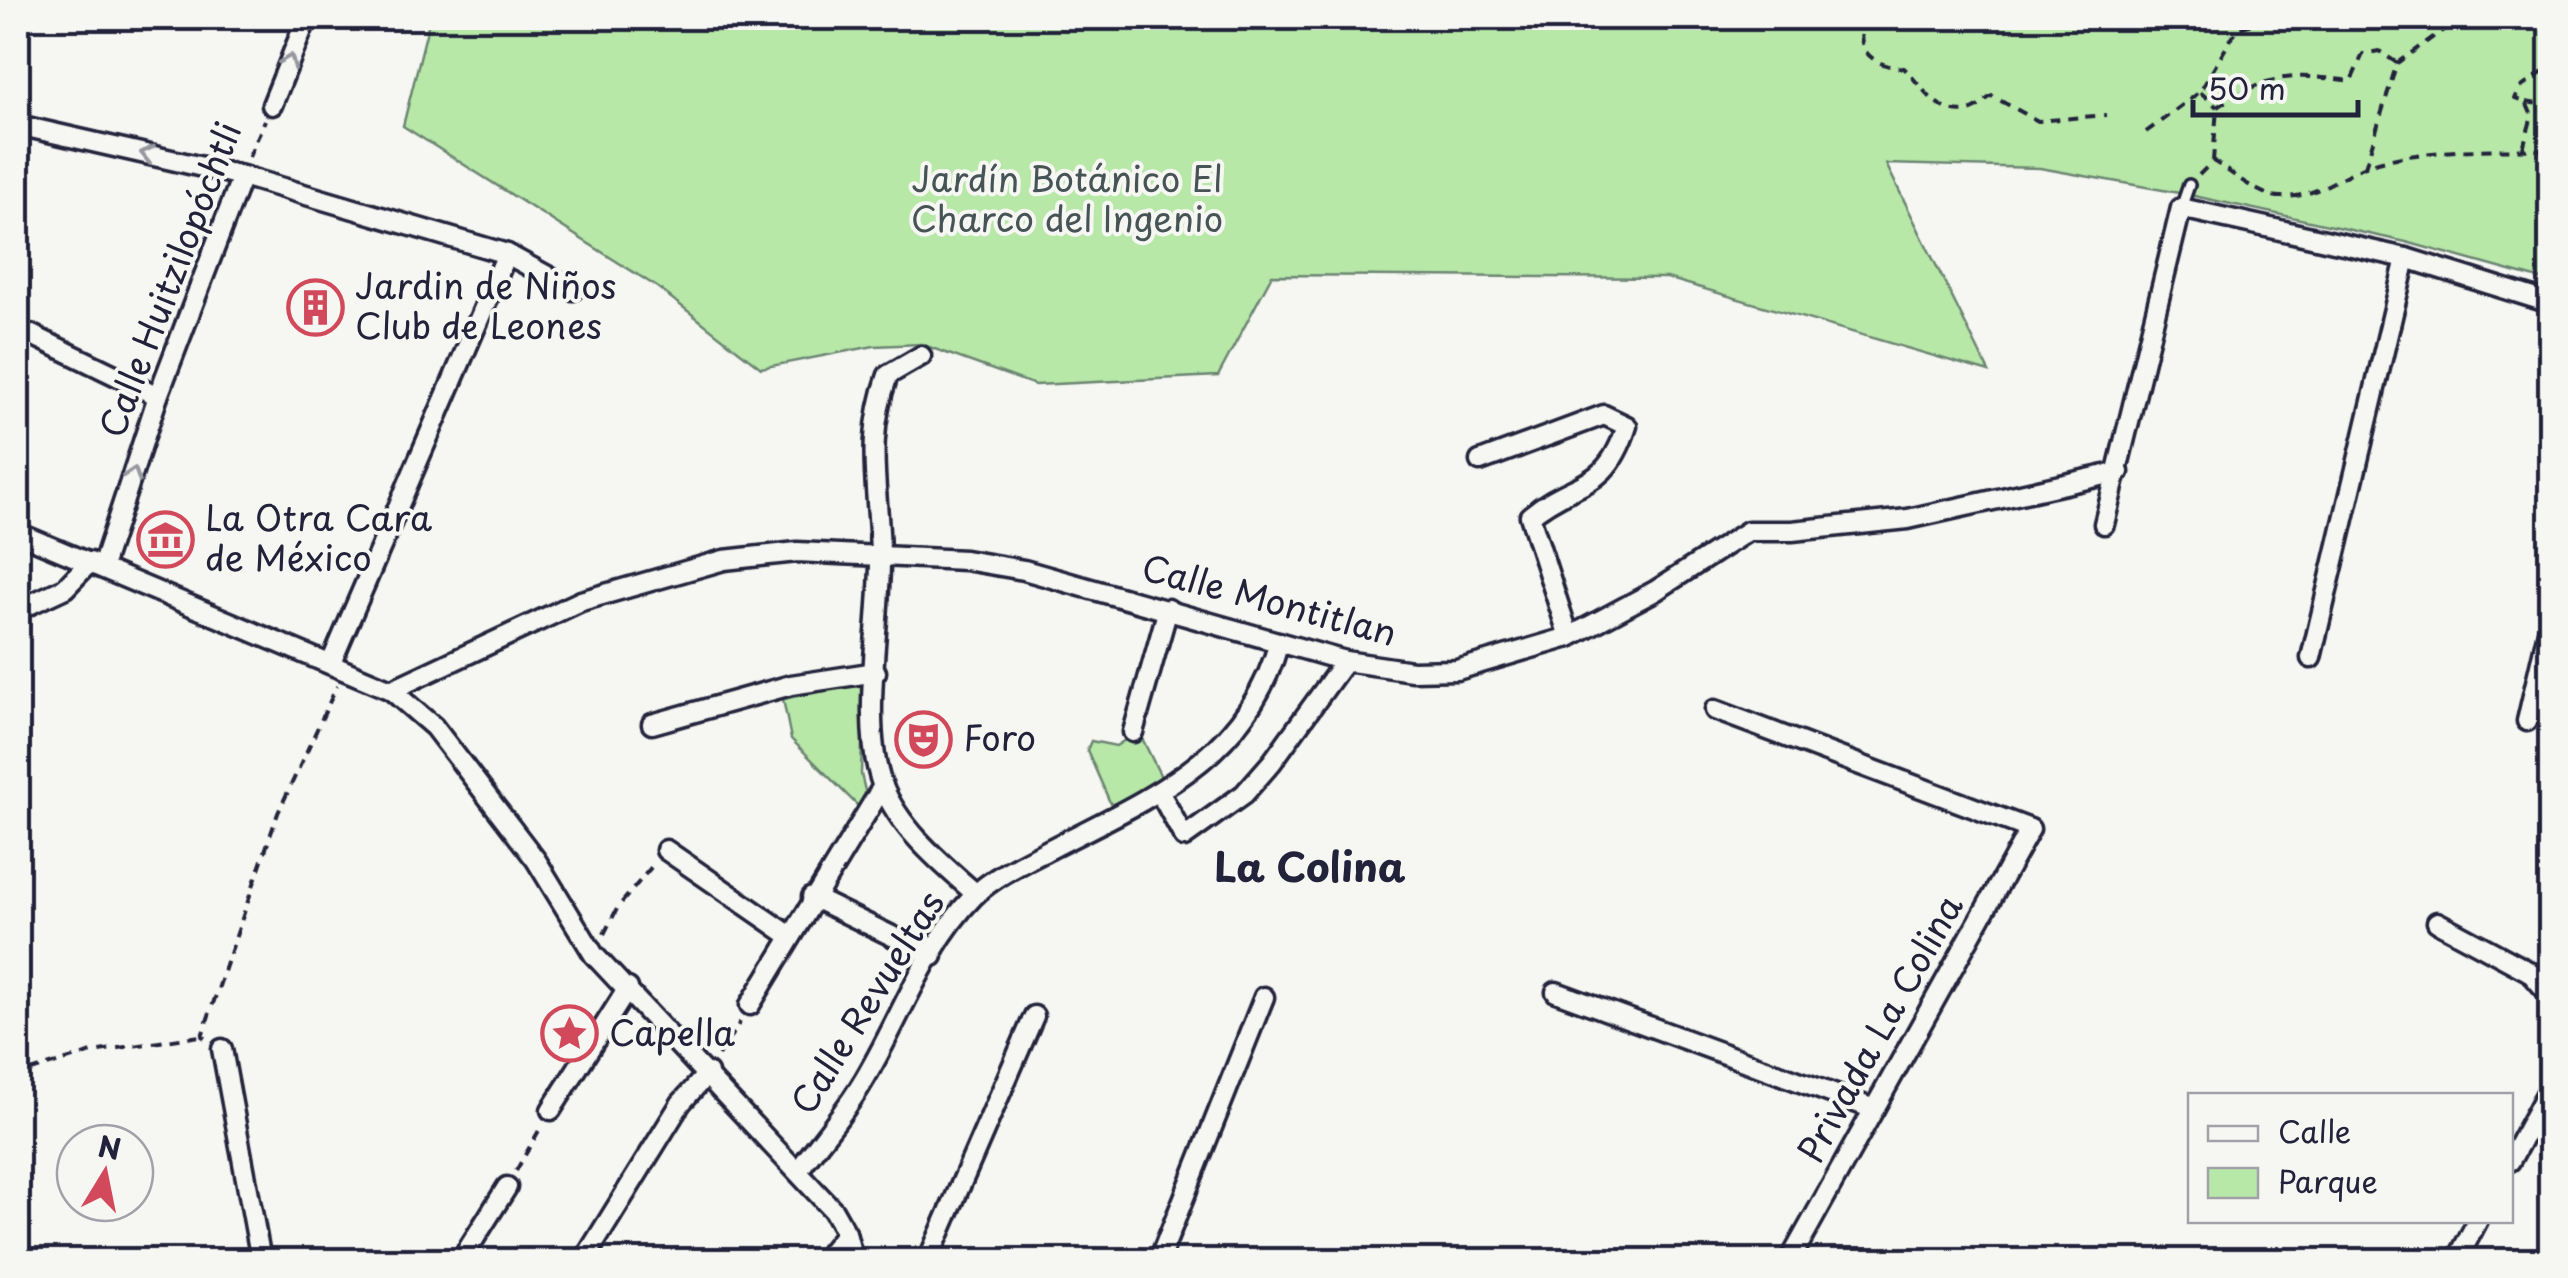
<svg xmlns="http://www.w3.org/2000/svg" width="2568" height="1278" viewBox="0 0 2568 1278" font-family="'Playpen Sans',sans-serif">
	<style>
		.green { fill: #b7e8a8; stroke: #6c8572; stroke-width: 2.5 }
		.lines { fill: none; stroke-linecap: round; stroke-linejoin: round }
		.lane-casing { stroke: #22223b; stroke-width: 16 }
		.street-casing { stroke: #22223b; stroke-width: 25 }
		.path { stroke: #22223b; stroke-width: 4; stroke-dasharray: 10 8; stroke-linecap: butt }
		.lane { stroke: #f6f6f2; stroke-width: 9 }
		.street { stroke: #f6f6f2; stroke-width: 18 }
		.oneway { stroke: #9797a0 }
		.labels { text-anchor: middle; stroke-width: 8; stroke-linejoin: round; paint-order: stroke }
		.park-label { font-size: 35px; fill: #475456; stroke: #f6f6f2 }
		.street-label { font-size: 35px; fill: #22223b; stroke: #f6f6f2 }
		.poi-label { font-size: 35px; fill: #22223b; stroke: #f6f6f2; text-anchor: start }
		.quarter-label { font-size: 40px; font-weight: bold; fill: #22223b; stroke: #f6f6f2 }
	</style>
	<rect width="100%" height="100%" fill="#f6f6f2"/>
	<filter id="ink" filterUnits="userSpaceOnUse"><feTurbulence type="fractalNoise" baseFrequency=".01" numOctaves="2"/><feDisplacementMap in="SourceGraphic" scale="20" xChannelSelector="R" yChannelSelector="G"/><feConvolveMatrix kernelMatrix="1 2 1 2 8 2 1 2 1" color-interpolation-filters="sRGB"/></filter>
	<g filter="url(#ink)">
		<!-- green -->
		<g class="green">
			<polygon points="430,18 2550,18 2550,282 2406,242 2185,194 2040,168 1886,164 1989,372 1667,278 1272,275 1218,376 1035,385 921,344 874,346 761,368 657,287 403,126"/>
			<polygon points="864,683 861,774 867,799 861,809 791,739 783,699"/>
			<polygon points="1127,722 1140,725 1139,732 1164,783 1112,807 1087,750 1091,741 1116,746 1125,740"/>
		</g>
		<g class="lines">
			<defs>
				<polyline id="lane" points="2181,208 2189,185"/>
				<g id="street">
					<polyline points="272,105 307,18"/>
					<polyline points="18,125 242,176 507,254 573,290"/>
					<polyline points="30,334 158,396"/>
					<path d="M921 356 888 375C864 442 879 489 880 556 881 622 860 725 882 784 899 829 942 864 976 894"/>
					<path d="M1480 461 1604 415 1627 426C1605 494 1575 478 1530 516L1569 637"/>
					<polyline points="2104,524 2181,208 2406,258 2550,303"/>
					<polyline points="18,533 391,690 434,727 536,860 594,955 833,1210 846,1233 853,1260"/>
					<polyline points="102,567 158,396 242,176"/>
					<polyline points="18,610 65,588 90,562"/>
					<polyline points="2311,658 2406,258"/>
					<polyline points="331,663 507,254"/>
					<polyline points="391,690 581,601 724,560 797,552 965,560 1024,570 1345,661 1412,671 1457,670 1569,637 1655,591 1748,531 1792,531 1908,519 2119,472"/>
					<polyline points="1715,710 2030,829 1790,1260"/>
					<polyline points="2527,721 2550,622"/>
					<polyline points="652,724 791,685 876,672"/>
					<polyline points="1133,732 1168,609"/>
					<polyline points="1160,793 1184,837 1244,794 1272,762 1345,661"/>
					<polyline points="666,850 789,935"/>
					<polyline points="812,897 933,956"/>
					<polyline points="2437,922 2530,972 2550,995"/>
					<polyline points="1556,992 1874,1109"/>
					<polyline points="750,1005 883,786"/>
					<polyline points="222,1049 261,1260"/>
					<polyline points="551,1110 628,988"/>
					<polyline points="2510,1161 2550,1087"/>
					<path d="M798 1171C819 1142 843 1115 861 1085 899 1024 923 948 974 896 994 876 1027 861 1052 848 1149 798 1248 758 1279 642"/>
					<polyline points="461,1260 507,1187"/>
					<polyline points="584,1260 681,1103 708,1073"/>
					<polyline points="824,1260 846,1233"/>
					<polyline points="928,1260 1034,1016"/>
					<polyline points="1159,1260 1264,997"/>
					<polyline points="2457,1260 2478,1220"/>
				</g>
			</defs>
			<!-- lane casing -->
			<use href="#lane" class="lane-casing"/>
			<!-- street casing -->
			<use href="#street" class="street-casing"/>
			<!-- path -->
			<g class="path">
				<path d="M1867 18C1850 49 1874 67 1904 68 1922 86 1940 120 1972 110 1980 107 1984 100 1992 96L2038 121 2106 115"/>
				<polyline points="2200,92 2217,107"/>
				<polyline points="2526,102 2550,106"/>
				<polyline points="2146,132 2200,92 2237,29 2272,18"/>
				<polyline points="2523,148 2532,116 2526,102 2515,99 2519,89 2550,67"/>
				<polyline points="249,157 265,120"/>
				<path d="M2213 161 2217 107C2268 74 2291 73 2351 81L2363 54 2379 51 2397 63"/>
				<polyline points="2365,167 2397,63 2460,18"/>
				<path d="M2199 175 2213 161C2230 171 2260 197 2280 197 2315 198 2336 178 2366 166 2407 150 2506 147 2550 151"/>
				<polyline points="604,934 618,907 653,865"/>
				<polyline points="205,1038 202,1036 278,813 337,686"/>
				<polyline points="18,1040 28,1072 92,1052 200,1036"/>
				<polyline points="718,1056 740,1022"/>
				<polyline points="516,1171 541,1127"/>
			</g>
			<!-- lane -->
			<use href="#lane" class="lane"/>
			<!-- street -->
			<use href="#street" class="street"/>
		</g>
		<!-- one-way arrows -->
		<defs><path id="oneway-chevron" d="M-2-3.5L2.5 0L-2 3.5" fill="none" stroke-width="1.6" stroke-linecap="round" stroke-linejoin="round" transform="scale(2.5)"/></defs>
		<g class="oneway">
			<use href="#oneway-chevron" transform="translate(289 61) rotate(-68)"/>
			<use href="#oneway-chevron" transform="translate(147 154) rotate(-167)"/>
			<use href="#oneway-chevron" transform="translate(133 474) rotate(-72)"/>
		</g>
	</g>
	<!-- icons -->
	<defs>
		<symbol id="building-ring" viewBox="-11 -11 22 22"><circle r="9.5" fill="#f6f6f2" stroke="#d1495b" stroke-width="1.5"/><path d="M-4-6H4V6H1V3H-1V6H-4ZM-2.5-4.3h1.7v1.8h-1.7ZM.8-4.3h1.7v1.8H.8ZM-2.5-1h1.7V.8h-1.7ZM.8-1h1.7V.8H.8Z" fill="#d1495b"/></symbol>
		<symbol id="museum-ring" viewBox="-11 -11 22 22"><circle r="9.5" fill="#f6f6f2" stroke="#d1495b" stroke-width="1.5"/><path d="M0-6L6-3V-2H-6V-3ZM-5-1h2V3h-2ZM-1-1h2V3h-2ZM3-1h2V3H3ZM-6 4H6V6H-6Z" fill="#d1495b"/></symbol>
		<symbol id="theatre-ring" viewBox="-11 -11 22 22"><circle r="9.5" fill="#f6f6f2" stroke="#d1495b" stroke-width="1.5"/><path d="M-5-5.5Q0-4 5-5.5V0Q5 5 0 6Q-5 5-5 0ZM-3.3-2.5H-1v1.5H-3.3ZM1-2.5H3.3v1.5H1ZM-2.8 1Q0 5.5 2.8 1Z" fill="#d1495b"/></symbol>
		<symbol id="sight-ring" viewBox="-11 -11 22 22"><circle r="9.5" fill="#f6f6f2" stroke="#d1495b" stroke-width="1.5"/><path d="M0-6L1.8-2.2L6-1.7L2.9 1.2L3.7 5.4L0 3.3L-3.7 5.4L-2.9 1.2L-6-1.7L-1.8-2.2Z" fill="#d1495b"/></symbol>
	</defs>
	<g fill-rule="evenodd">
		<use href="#building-ring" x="284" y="276" width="63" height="63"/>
		<use href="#museum-ring" x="134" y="508" width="63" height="63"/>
		<use href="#theatre-ring" x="892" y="708" width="63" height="63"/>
		<use href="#sight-ring" x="538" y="1002" width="63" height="63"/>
	</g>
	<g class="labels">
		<!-- park labels -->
		<g class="park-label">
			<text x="1067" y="192">Jardín Botánico El<tspan x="1067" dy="40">Charco del Ingenio</tspan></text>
		</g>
		<!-- street labels -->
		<g class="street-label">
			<text transform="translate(171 280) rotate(-69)" y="12">Calle Huitzilopóchtli</text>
			<text transform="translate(1269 601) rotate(15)" y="12">Calle Montitlan</text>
			<text transform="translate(868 1003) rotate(-58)" y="12">Calle Revueltas</text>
			<text transform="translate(1881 1029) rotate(-61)" y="12">Privada La Colina</text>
		</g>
		<!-- poi labels -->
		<g class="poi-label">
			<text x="355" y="299">Jardin de Niños<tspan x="355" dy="40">Club de Leones</tspan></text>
			<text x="205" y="531">La Otra Cara<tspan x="205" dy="40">de México</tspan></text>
			<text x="963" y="751">Foro</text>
			<text x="609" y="1046">Capella</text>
		</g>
		<!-- quarter labels -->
		<g class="quarter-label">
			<text x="1310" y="882">La Colina</text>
		</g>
	</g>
	<!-- margin -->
	<rect width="2568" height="1278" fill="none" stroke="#f6f6f2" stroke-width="60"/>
	<rect x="30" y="30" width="2508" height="1218" fill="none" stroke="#22223b" stroke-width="4" filter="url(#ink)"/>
	<!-- legend -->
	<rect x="2188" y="1093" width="325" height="130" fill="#f6f6f2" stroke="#a1a1a9" stroke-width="2.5"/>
	<rect x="2208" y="1126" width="50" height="15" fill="#f6f6f2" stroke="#a1a1a9" stroke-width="2.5"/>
	<text x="2278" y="1143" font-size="30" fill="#22223b">Calle</text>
	<rect x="2208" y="1168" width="50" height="30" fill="#b7e8a8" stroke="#a1a1a9" stroke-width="2.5"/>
	<text x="2278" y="1193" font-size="30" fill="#22223b">Parque</text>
	<!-- north arrow -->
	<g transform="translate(105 1173) rotate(10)"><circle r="48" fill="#f6f6f2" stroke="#a1a1a9" stroke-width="2.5"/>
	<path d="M0-8L18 38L0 25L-18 38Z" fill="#d1495b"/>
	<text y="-15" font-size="28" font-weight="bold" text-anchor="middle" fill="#22223b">N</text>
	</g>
	<!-- scale -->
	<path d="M2193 100v15h165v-15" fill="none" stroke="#22223b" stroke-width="5"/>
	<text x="2208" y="100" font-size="30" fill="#22223b" stroke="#f6f6f2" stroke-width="8" paint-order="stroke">50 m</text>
</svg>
